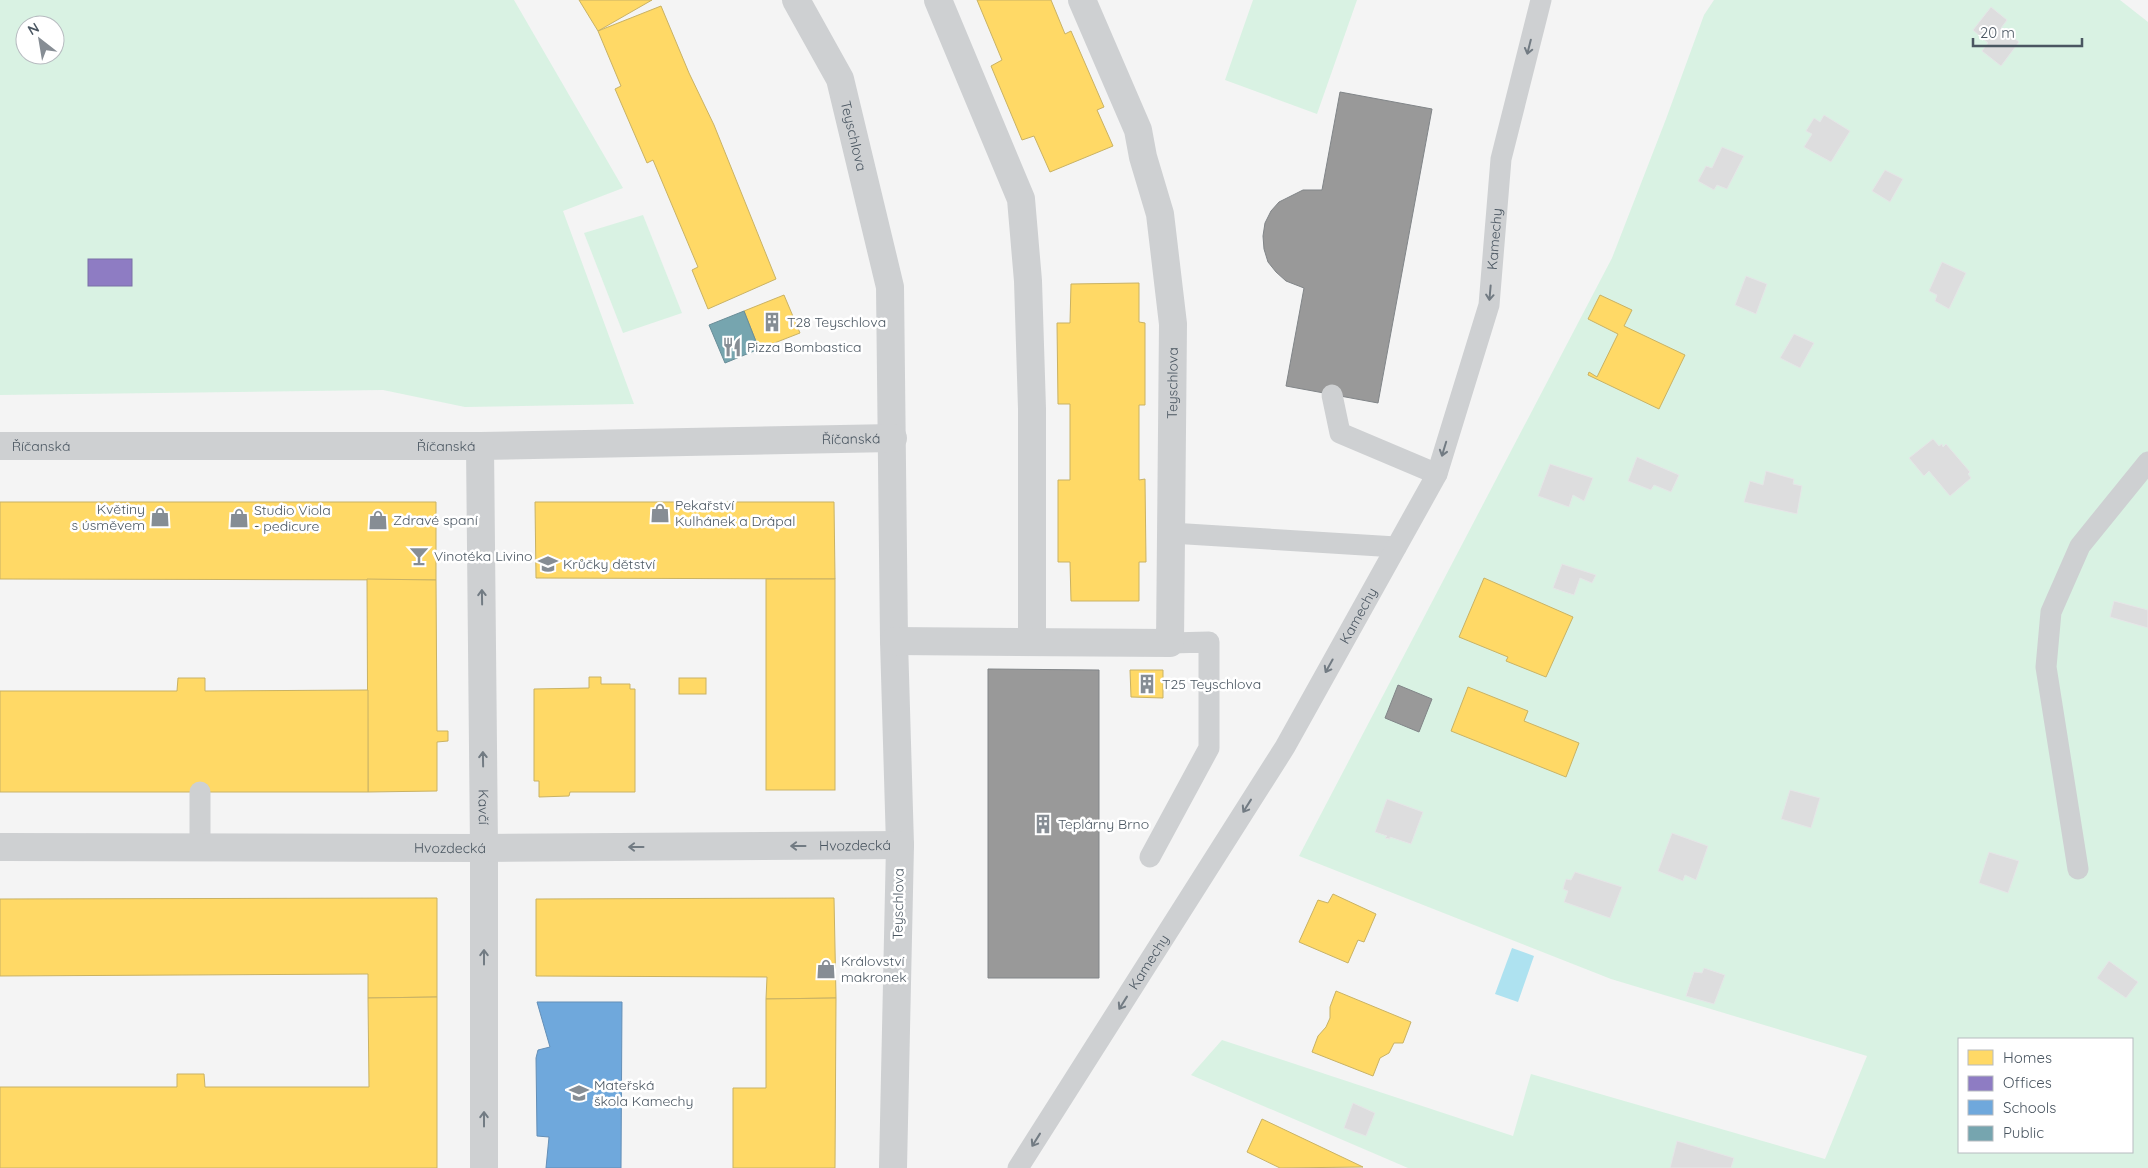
<svg xmlns="http://www.w3.org/2000/svg" width="2148" height="1168" viewBox="0 0 2148 1168" font-family="Quicksand,sans-serif">
	<style>
		.green { fill: #d9f2e3; fill-rule: evenodd }
		.water { fill: #aee2f0 }
		.homes { fill: #ffd966; stroke: #c9b264 }
		.offices { fill: #8e7cc3; stroke: #7a71a6 }
		.schools { fill: #6fa8dc; stroke: #648fb7 }
		.public { fill: #76a5af; stroke: #698d98 }
		.industry { fill: #999; stroke: #818588 }
		.building { fill: #ddddde; stroke: #e5e6e7 }
		.lines { fill: none; stroke-linecap: round; stroke-linejoin: round }
		.lane { stroke: #ced0d2; stroke-width: 21 }
		.street { stroke: #ced0d2; stroke-width: 28 }
		.oneway { stroke: #727b83 }
		.labels { text-anchor: middle; stroke-width: 5; stroke-linejoin: round; paint-order: stroke }
		.street-label { font-size: 14px; fill: #4a5661; stroke: #fff }
		.poi-label { font-size: 14px; fill: #4a5661; stroke: #fff; text-anchor: start }
	</style>
	<rect width="100%" height="100%" fill="#f4f4f4"/>
	<!-- green -->
	<g class="green">
		<path d="M0 0H514L623 188 563 211 634 404 465 407 383 390 0 395ZM25 25H55V55H25Z"/>
		<polygon points="1253,0 1357,0 1317,114 1225,80"/>
		<path d="M1714 0H2120L2148 22V1168H1408L1191 1075 1222 1040 1513 1136 1531 1074 1825 1159 1867 1056 1611 979 1299 856 1612 258 1666 119 1704 15ZM1959 1039H2132V1152H1959Z"/>
		<polygon points="643,215 682,313 623,333 584,233"/>
	</g>
	<!-- water -->
	<polygon class="water" points="1512,948 1534,956 1518,1002 1495,994"/>
	<!-- homes -->
	<g class="homes">
		<polygon points="579,0 652,0 598,31"/>
		<polygon points="977,0 1051,0 1065,34 1071,31 1104,107 1097,110 1113,146 1050,172 1034,136 1022,140 991,66 1002,60"/>
		<polygon points="661,6 689,73 714,125 776,279 708,309 692,270 698,267 653,160 647,163 615,89 621,86 598,31"/>
		<polygon points="1139,283 1139,322 1145,323 1145,405 1139,405 1139,480 1145,479 1146,562 1139,562 1139,601 1071,601 1070,562 1058,562 1058,480 1070,480 1070,404 1058,404 1057,323 1070,323 1071,284"/>
		<polygon points="784,295 800,333 759,349 744,311"/>
		<polygon points="1600,295 1632,310 1624,326 1685,355 1659,409 1588,375 1589,372 1597,377 1618,334 1588,319"/>
		<polygon points="0,502 436,502 436,580 0,579"/>
		<polygon points="535,502 834,502 835,579 536,578"/>
		<polygon points="1484,578 1573,617 1546,677 1506,661 1508,657 1459,637"/>
		<polygon points="367,579 436,580 437,731 448,731 448,741 437,742 437,791 368,792"/>
		<rect x="766" y="579" width="69" height="211"/>
		<polygon points="1130,670 1163,670 1163,698 1131,697"/>
		<polygon points="589,677 601,677 601,684 630,684 630,689 635,689 635,792 570,792 569,796 539,797 539,781 534,781 534,689 589,688"/>
		<polygon points="178,678 205,678 205,691 368,690 368,792 0,792 0,691 177,691"/>
		<rect x="679" y="678" width="27" height="16"/>
		<polygon points="1468,687 1528,711 1524,721 1579,743 1566,777 1451,731"/>
		<polygon points="1333,894 1376,914 1364,942 1358,940 1348,963 1299,942 1318,900 1328,903"/>
		<polygon points="437,898 437,997 368,998 368,974 0,976 0,899"/>
		<polygon points="834,898 836,998 766,999 767,977 536,976 536,899"/>
		<polygon points="1336,991 1411,1022 1403,1043 1394,1043 1389,1053 1380,1058 1373,1076 1312,1052 1318,1036 1326,1027 1330,1018 1330,1007"/>
		<polygon points="437,997 437,1168 0,1168 0,1087 177,1087 177,1074 204,1074 205,1087 369,1087 368,998"/>
		<polygon points="836,998 835,1168 733,1168 733,1088 766,1088 766,999"/>
		<polygon points="1262,1119 1363,1167 1280,1168 1247,1152"/>
	</g>
	<!-- offices -->
	<rect class="offices" x="88" y="259" width="44" height="27"/>
	<!-- schools -->
	<polygon class="schools" points="537,1002 622,1002 621,1168 546,1168 549,1137 537,1136 536,1058 538,1050 550,1047"/>
	<!-- public -->
	<polygon class="public" points="744,311 759,349 725,363 709,325"/>
	<!-- industry -->
	<g class="industry">
		<polygon points="1340,92 1432,109 1378,403 1286,386 1304,288 1286,281 1276,272 1268,262 1264,249 1263,236 1265,223 1271,211 1279,202 1303,190 1322,190"/>
		<polygon points="988,669 1099,670 1099,978 988,978"/>
		<polygon points="1398,685 1432,699 1419,732 1385,718"/>
	</g>
	<!-- building -->
	<g class="building">
		<polygon points="1991,7 2007,20 2001,28 2019,42 2001,66 1982,51 1988,43 1973,30"/>
		<polygon points="1824,115 1850,131 1831,162 1804,147 1812,134 1806,131 1814,118 1820,122"/>
		<polygon points="1722,147 1744,156 1727,189 1717,185 1714,190 1698,181 1706,166 1712,168"/>
		<polygon points="1885,170 1903,179 1890,202 1872,191"/>
		<polygon points="1942,262 1966,273 1949,309 1935,301 1937,295 1929,291"/>
		<polygon points="1746,276 1767,284 1756,314 1735,305"/>
		<polygon points="1794,334 1814,343 1800,368 1780,358"/>
		<polygon points="1933,439 1939,446 1942,444 1943,447 1946,444 1970,472 1968,474 1971,478 1950,496 1929,471 1924,476 1909,458"/>
		<polygon points="1637,457 1679,475 1671,492 1654,485 1651,490 1628,481"/>
		<polygon points="1550,464 1593,478 1584,501 1573,495 1569,507 1538,496"/>
		<polygon points="1766,471 1794,479 1793,484 1802,486 1797,514 1744,502 1750,481 1763,485"/>
		<polygon points="1562,564 1596,575 1592,583 1580,578 1574,595 1553,588"/>
		<polygon points="2114,601 2148,610 2148,628 2110,617"/>
		<polygon points="1790,790 1820,798 1811,828 1781,819"/>
		<polygon points="1387,799 1423,812 1411,844 1390,837 1390,839 1385,838 1387,836 1375,832"/>
		<polygon points="1672,833 1708,846 1696,880 1685,875 1683,881 1658,871"/>
		<polygon points="1989,852 2019,861 2008,893 1979,883"/>
		<polygon points="1575,872 1622,887 1610,918 1564,902 1568,891 1563,889 1566,879 1571,880"/>
		<polygon points="2109,961 2138,982 2126,998 2097,978"/>
		<polygon points="1704,968 1725,975 1714,1004 1686,996 1694,972 1702,973"/>
		<polygon points="1353,1103 1375,1113 1366,1136 1344,1128"/>
		<polygon points="1677,1141 1734,1158 1731,1168 1670,1168"/>
	</g>
	<g class="lines">
		<!-- lane -->
		<g class="lane">
			<polyline points="1332,395 1340,433 1437,474"/>
			<polyline points="1171,533 1396,547"/>
			<polyline points="200,848 200,792"/>
			<polyline points="1150,857 1209,748 1209,642 1170,643"/>
			<polyline points="2078,869 2046,667 2051,612 2080,546 2148,462"/>
			<path id="s1" d="M1018 1168 1285 747 1437 474 1489 305 1501 159 1541 0"/>
		</g>
		<!-- street -->
		<g class="street">
			<path id="s2" d="M796 0 840 79 890 287 894 641 900 845 893 1168"/>
			<polyline points="938,0 1021,199 1028,281 1032,409 1032,642"/>
			<path id="s3" d="M0 446H480L893 438"/>
			<path id="s4" d="M480 446 484 848V1168"/>
			<path id="s5" d="M894 641 1170 643 1173 324 1160 214 1143 157 1138 130 1082 0"/>
			<path id="s6" d="M0 847 484 848 900 845"/>
		</g>
	</g>
	<!-- one-way arrows -->
	<defs><path id="oneway-shaft" d="M-6 0H5M1.5-3L5.5 0L1.5 3" fill="none" stroke-width="1.6" stroke-linecap="round" stroke-linejoin="round" transform="scale(1.25)"/></defs>
	<g class="oneway">
		<use href="#oneway-shaft" transform="translate(1529 47) rotate(104)"/>
		<use href="#oneway-shaft" transform="translate(1490 293) rotate(95)"/>
		<use href="#oneway-shaft" transform="translate(1444 449) rotate(107)"/>
		<use href="#oneway-shaft" transform="translate(482 597) rotate(-91)"/>
		<use href="#oneway-shaft" transform="translate(1329 666) rotate(119)"/>
		<use href="#oneway-shaft" transform="translate(483 759) rotate(-91)"/>
		<use href="#oneway-shaft" transform="translate(1247 806) rotate(122)"/>
		<use href="#oneway-shaft" transform="translate(798 846) rotate(180)"/>
		<use href="#oneway-shaft" transform="translate(636 847) rotate(180)"/>
		<use href="#oneway-shaft" transform="translate(484 957) rotate(-90)"/>
		<use href="#oneway-shaft" transform="translate(1123 1003) rotate(122)"/>
		<use href="#oneway-shaft" transform="translate(484 1119) rotate(-90)"/>
		<use href="#oneway-shaft" transform="translate(1036 1140) rotate(122)"/>
	</g>
	<!-- icons -->
	<defs>
		<symbol id="building-bare" viewBox="-9 -9 18 18"><path d="M-4-6H4V6H1V3H-1V6H-4ZM-2.5-4.3h1.7v1.8h-1.7ZM.8-4.3h1.7v1.8H.8ZM-2.5-1h1.7V.8h-1.7ZM.8-1h1.7V.8H.8Z" fill="#868d94" stroke="#fff" stroke-width="2.5" paint-order="stroke"/></symbol>
		<symbol id="restaurant-bare" viewBox="-9 -9 18 18"><path d="M-5-6h1v4h1v-4h1v4h1v-4h1v5L-1.5 .5V6h-2V.5L-5-1ZM5-6V6H3V1.5H1.5Q1.5-4 5-6Z" fill="#868d94" stroke="#fff" stroke-width="2.5" paint-order="stroke"/></symbol>
		<symbol id="shop-bare" viewBox="-9 -9 18 18"><path d="M-5-2.5h2.3a2.7 3.5 0 0 1 5.4 0H5L5.5 6h-11ZM-1.5-2.5h3a1.5 2.3 0 0 0-3 0Z" fill="#868d94" stroke="#fff" stroke-width="2.5" paint-order="stroke"/></symbol>
		<symbol id="bar-bare" viewBox="-9 -9 18 18"><path d="M-6-5H6L.8 .8V4.5H3.5V6h-7V4.5H-.8V.8Z" fill="#868d94" stroke="#fff" stroke-width="2.5" paint-order="stroke"/></symbol>
		<symbol id="school-bare" viewBox="-9 -9 18 18"><path d="M0-5L7-2L0 1L-7-2ZM-4 1L0 2.5L4 1V4Q0 6-4 4Z" fill="#868d94" stroke="#fff" stroke-width="2.5" paint-order="stroke"/></symbol>
	</defs>
	<g fill-rule="evenodd">
		<use href="#building-bare" x="758" y="308" width="28" height="28"/>
		<use href="#restaurant-bare" x="718" y="333" width="28" height="28"/>
		<use href="#shop-bare" x="646" y="499" width="28" height="28"/>
		<use href="#shop-bare" x="146" y="503" width="28" height="28"/>
		<use href="#shop-bare" x="225" y="504" width="28" height="28"/>
		<use href="#shop-bare" x="364" y="506" width="28" height="28"/>
		<use href="#bar-bare" x="405" y="542" width="28" height="28"/>
		<use href="#school-bare" x="534" y="550" width="28" height="28"/>
		<use href="#building-bare" x="1133" y="670" width="28" height="28"/>
		<use href="#building-bare" x="1029" y="810" width="28" height="28"/>
		<use href="#shop-bare" x="812" y="955" width="28" height="28"/>
		<use href="#school-bare" x="565" y="1079" width="28" height="28"/>
	</g>
	<g class="labels">
		<!-- street labels -->
		<g class="street-label">
			<text dy="5" stroke="none"><textPath href="#s2" startOffset="149">Teyschlova</textPath></text>
			<text dy="5" stroke="none"><textPath href="#s1" startOffset="1054">Kamechy</textPath></text>
			<text dy="5" stroke="none"><textPath href="#s5" startOffset="536">Teyschlova</textPath></text>
			<text dy="5" stroke="none"><textPath href="#s3" startOffset="851">Říčanská</textPath></text>
			<text dy="5" stroke="none"><textPath href="#s3" startOffset="446">Říčanská</textPath></text>
			<text dy="5" stroke="none"><textPath href="#s3" startOffset="41">Říčanská</textPath></text>
			<text dy="5" stroke="none"><textPath href="#s1" startOffset="649">Kamechy</textPath></text>
			<text dy="5" stroke="none"><textPath href="#s4" startOffset="361">Kavčí</textPath></text>
			<text dy="5" stroke="none"><textPath href="#s6" startOffset="855">Hvozdecká</textPath></text>
			<text dy="5" stroke="none"><textPath href="#s6" startOffset="450">Hvozdecká</textPath></text>
			<text transform="translate(898 904) rotate(-89)" y="5">Teyschlova</text>
			<text dy="5" stroke="none"><textPath href="#s1" startOffset="244">Kamechy</textPath></text>
		</g>
		<!-- poi labels -->
		<g class="poi-label">
			<text x="787" y="327">T28 Teyschlova</text>
			<text x="747" y="352">Pizza Bombastica</text>
			<text x="675" y="510">Pekařství<tspan x="675" dy="16">Kulhánek a Drápal</tspan></text>
			<text x="145" y="514" text-anchor="end">Květiny<tspan x="145" dy="16">s úsměvem</tspan></text>
			<text x="254" y="515">Studio Viola<tspan x="254" dy="16">- pedicure</tspan></text>
			<text x="393" y="525">Zdravé spaní</text>
			<text x="434" y="561">Vinotéka Livino</text>
			<text x="563" y="569">Krůčky dětství</text>
			<text x="1162" y="689">T25 Teyschlova</text>
			<text x="1058" y="829">Teplárny Brno</text>
			<text x="841" y="966">Království<tspan x="841" dy="16">makronek</tspan></text>
			<text x="594" y="1090">Mateřská<tspan x="594" dy="16">škola Kamechy</tspan></text>
		</g>
	</g>
	<!-- legend -->
	<rect x="1958" y="1038" width="175" height="115" fill="#ffffff" stroke="#b7bbc0"/>
	<rect x="1968" y="1050" width="25" height="15" fill="#ffd966" stroke="#b7bbc0"/>
	<text x="2003" y="1063" font-size="15" fill="#4a5661">Homes</text>
	<rect x="1968" y="1076" width="25" height="15" fill="#8e7cc3" stroke="#b7bbc0"/>
	<text x="2003" y="1088" font-size="15" fill="#4a5661">Offices</text>
	<rect x="1968" y="1100" width="25" height="15" fill="#6fa8dc" stroke="#b7bbc0"/>
	<text x="2003" y="1113" font-size="15" fill="#4a5661">Schools</text>
	<rect x="1968" y="1126" width="25" height="15" fill="#76a5af" stroke="#b7bbc0"/>
	<text x="2003" y="1138" font-size="15" fill="#4a5661">Public</text>
	<!-- north arrow -->
	<g transform="translate(40 40) rotate(329)"><circle r="24" fill="#ffffff" stroke="#b7bbc0"/>
	<path d="M0-4L9 19L0 12L-9 19Z" fill="#868d94"/>
	<text y="-8" font-size="14" font-weight="bold" text-anchor="middle" fill="#4a5661">N</text>
	</g>
	<!-- scale -->
	<path d="M1973 38v8h109v-8" fill="none" stroke="#4a5661" stroke-width="2.5"/>
	<text x="1980" y="38" font-size="15" fill="#4a5661" stroke="#ffffff" stroke-width="4" paint-order="stroke">20 m</text>
</svg>
